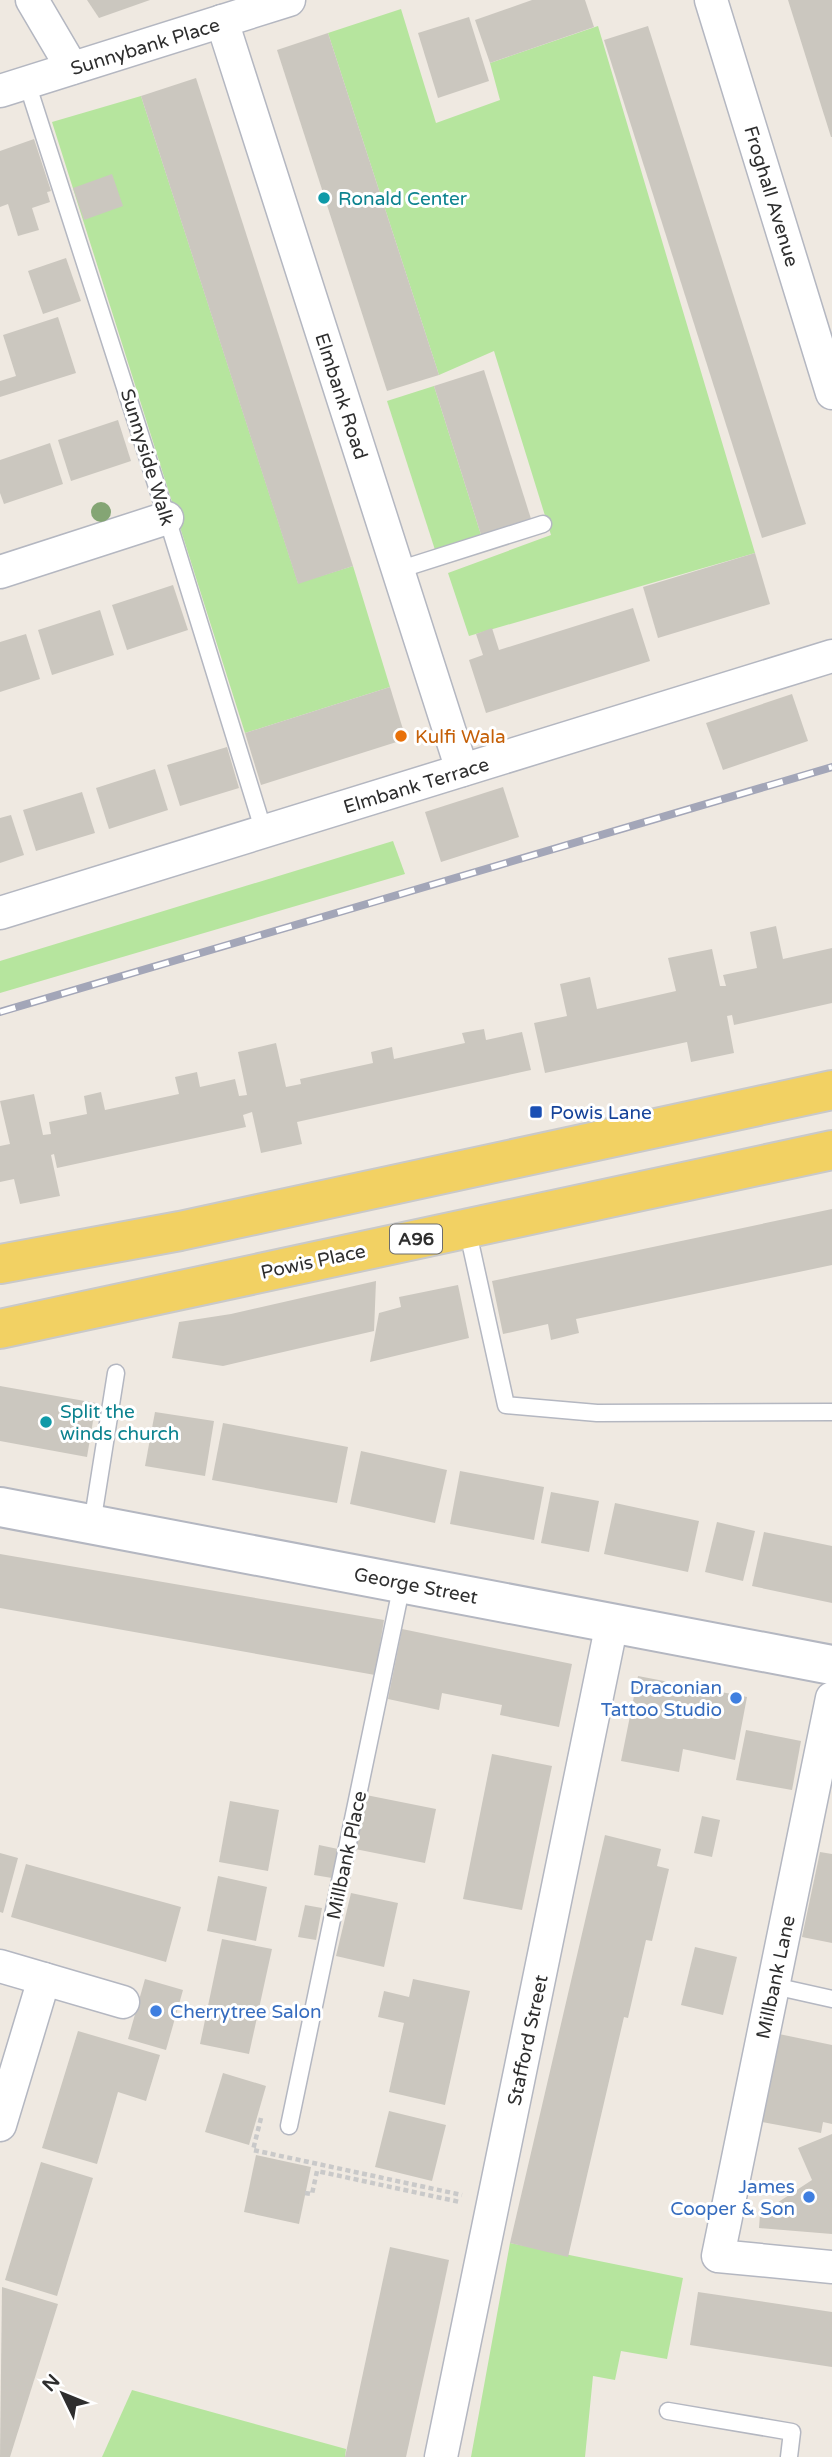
<svg xmlns="http://www.w3.org/2000/svg" width="832" height="2457" viewBox="0 0 832 2457" font-family="'Varela Round',sans-serif">
	<style>
		.green { fill: #b6e59e }
		.building { fill: #cbc7bf }
		.lines { fill: none; stroke-linecap: round; stroke-linejoin: round }
		.lane-casing { stroke: #b4b7c1; stroke-width: 19 }
		.street-casing { stroke: #b4b7c1; stroke-width: 35 }
		.secondary-casing { stroke: #b4b7c1; stroke-width: 42 }
		.primary-casing { stroke: #c9c9c9; stroke-width: 42 }
		.path { stroke: #c9c9c9; stroke-width: 4.5; stroke-dasharray: 5 3.5; stroke-linecap: butt }
		.lane { stroke: #fff; stroke-width: 16 }
		.street { stroke: #fff; stroke-width: 32 }
		.secondary { stroke: #fff; stroke-width: 38 }
		.primary { stroke: #f2d163; stroke-width: 38 }
		.rail-casing { stroke: #a3a6b8; stroke-width: 8 }
		.rail { stroke: #fff; stroke-width: 5; stroke-dasharray: 16; stroke-linecap: butt }
		.tree { fill: #84a574 }
		.culture-dot { fill: #0f9aa8; stroke: #fff; stroke-width: 2.5 }
		.food-dot { fill: #e8710a; stroke: #fff; stroke-width: 2.5 }
		.transit-dot { fill: #1a4fb4; stroke: #fff; stroke-width: 2.5 }
		.shop-dot { fill: #3f7fe0; stroke: #fff; stroke-width: 2.5 }
		.labels { text-anchor: middle; stroke-width: 6; stroke-linejoin: round; paint-order: stroke }
		.shield { fill: #fff; stroke: #6d6d6d; stroke-width: 2 }
		.shield-label { font-size: 18px; font-weight: bold; fill: #2e2e2e }
		.street-label { font-size: 19px; fill: #2e2e2e; stroke: #fff }
		.culture-label { font-size: 19px; fill: #0d838f; stroke: #fff; text-anchor: start }
		.food-label { font-size: 19px; fill: #c56008; stroke: #fff; text-anchor: start }
		.transit-label { font-size: 19px; fill: #164399; stroke: #fff; text-anchor: start }
		.shop-label { font-size: 19px; fill: #366cbe; stroke: #fff; text-anchor: end }
	</style>
	<rect width="100%" height="100%" fill="#efe9e1"/>
	<!-- green -->
	<g class="green">
		<polygon points="401,9 436,123 500,100 490,63 598,26 755,553 469,636 448,573 551,535 494,351 439,375 328,33"/>
		<polygon points="141,96 298,583 353,566 390,687 245,733 52,122"/>
		<polygon points="434,386 482,538 436,553 387,401"/>
		<polygon points="393,841 405,874 0,993 0,961"/>
		<polygon points="510,2243 683,2278 667,2359 621,2351 615,2380 593,2376 585,2457 471,2457"/>
		<polygon points="132,2390 346,2449 345,2457 102,2457"/>
	</g>
	<!-- building -->
	<g class="building">
		<polygon points="87,0 150,0 99,18"/>
		<polygon points="532,0 585,0 594,27 490,63 475,20"/>
		<polygon points="788,0 832,0 832,137 831,137"/>
		<polygon points="469,17 489,81 438,98 418,33"/>
		<polygon points="648,26 806,524 762,538 604,40"/>
		<polygon points="328,33 439,375 387,391 277,50"/>
		<polygon points="196,78 353,566 298,584 141,96"/>
		<polygon points="34,139 51,191 47,192 50,202 32,208 39,230 18,236 8,204 0,207 0,151"/>
		<polygon points="112,174 123,206 84,220 73,188"/>
		<polygon points="66,258 81,301 43,314 28,271"/>
		<polygon points="58,317 76,373 0,397 0,381 16,376 3,335"/>
		<polygon points="484,370 532,522 482,538 434,386"/>
		<polygon points="118,420 131,461 71,481 58,440"/>
		<polygon points="50,443 63,484 4,504 0,493 0,460"/>
		<polygon points="755,553 770,604 658,638 643,587"/>
		<polygon points="173,585 188,630 127,650 112,605"/>
		<polygon points="633,608 650,661 486,713 469,660 483,655 476,634 492,628 499,650"/>
		<polygon points="100,610 114,655 52,675 38,630"/>
		<polygon points="26,634 40,679 0,692 0,642"/>
		<polygon points="390,687 406,739 261,785 245,733"/>
		<polygon points="792,694 808,741 723,770 706,723"/>
		<polygon points="227,747 239,788 180,806 167,765"/>
		<polygon points="155,769 168,810 109,829 96,788"/>
		<polygon points="503,787 519,837 441,862 425,812"/>
		<polygon points="82,792 95,833 36,851 23,810"/>
		<polygon points="11,815 24,855 0,863 0,818"/>
		<polygon points="776,926 783,959 832,948 832,1003 734,1025 732,1015 727,1016 734,1053 691,1062 687,1042 545,1073 534,1023 567,1016 560,984 590,977 597,1009 676,991 668,958 712,949 720,986 726,986 723,975 757,968 750,932"/>
		<polygon points="484,1029 486,1040 522,1032 531,1070 297,1122 302,1144 261,1153 252,1112 243,1115 246,1127 57,1168 54,1154 51,1155 60,1196 20,1204 14,1179 0,1182 0,1146 10,1144 0,1101 34,1094 43,1135 51,1134 49,1122 87,1114 84,1096 101,1092 105,1110 179,1094 175,1077 197,1072 200,1087 235,1079 239,1096 247,1095 238,1052 276,1043 286,1087 301,1084 300,1079 373,1063 371,1052 392,1047 394,1059 465,1043 462,1033"/>
		<polygon points="832,1209 832,1265 576,1319 579,1333 551,1340 548,1324 503,1334 492,1281"/>
		<polygon points="376,1281 374,1331 223,1366 172,1358 179,1322 231,1314"/>
		<polygon points="458,1285 469,1338 370,1362 379,1313 401,1307 399,1297"/>
		<polygon points="0,1386 96,1403 87,1457 0,1441"/>
		<polygon points="155,1412 214,1421 205,1476 145,1466"/>
		<polygon points="223,1423 348,1447 337,1503 212,1480"/>
		<polygon points="361,1451 447,1470 435,1523 350,1504"/>
		<polygon points="460,1471 544,1487 534,1540 450,1524"/>
		<polygon points="551,1492 599,1501 589,1552 541,1543"/>
		<polygon points="615,1503 699,1521 688,1572 604,1554"/>
		<polygon points="717,1522 755,1531 743,1581 705,1572"/>
		<polygon points="764,1532 832,1546 832,1603 752,1586"/>
		<polygon points="0,1554 384,1620 375,1675 0,1608"/>
		<polygon points="402,1629 572,1664 559,1727 500,1715 502,1705 442,1693 439,1710 388,1699"/>
		<polygon points="638,1676 747,1697 735,1760 683,1749 679,1772 621,1761"/>
		<polygon points="746,1730 801,1741 792,1790 736,1780"/>
		<polygon points="492,1754 552,1766 522,1910 463,1899"/>
		<polygon points="366,1795 436,1809 425,1863 355,1849"/>
		<polygon points="230,1801 279,1810 268,1871 219,1862"/>
		<polygon points="702,1816 720,1820 712,1857 694,1853"/>
		<polygon points="605,1835 661,1849 657,1866 669,1869 652,1941 646,1940 628,2018 624,2017 568,2257 510,2243"/>
		<polygon points="319,1845 338,1849 332,1878 314,1875"/>
		<polygon points="820,1852 832,1854 832,1943 802,1937"/>
		<polygon points="0,1853 18,1858 3,1913 0,1912"/>
		<polygon points="26,1864 181,1907 166,1962 11,1917"/>
		<polygon points="218,1876 267,1887 256,1941 207,1931"/>
		<polygon points="351,1893 398,1903 384,1967 336,1956"/>
		<polygon points="305,1905 322,1908 316,1940 298,1937"/>
		<polygon points="222,1939 272,1949 249,2054 200,2044"/>
		<polygon points="695,1947 737,1957 723,2015 681,2005"/>
		<polygon points="145,1979 183,1990 166,2050 128,2039"/>
		<polygon points="413,1979 470,1991 445,2105 389,2092 404,2023 378,2017 384,1991 409,1997"/>
		<polygon points="78,2031 160,2055 146,2101 118,2092 97,2164 42,2148"/>
		<polygon points="779,2034 832,2045 832,2124 823,2122 821,2133 762,2122"/>
		<polygon points="223,2073 266,2086 249,2145 205,2132"/>
		<polygon points="389,2111 446,2125 432,2181 375,2167"/>
		<polygon points="832,2134 832,2234 759,2228 760,2214 812,2180 798,2148"/>
		<polygon points="256,2155 311,2167 299,2224 244,2212"/>
		<polygon points="41,2162 93,2178 57,2296 5,2280"/>
		<polygon points="390,2247 449,2260 437,2317 406,2457 345,2457"/>
		<polygon points="2,2287 58,2304 10,2457 0,2457"/>
		<polygon points="698,2292 832,2312 832,2367 690,2345"/>
	</g>
	<g class="lines">
		<defs>
			<g id="lane">
				<polyline points="27,83 167,518 264,832"/>
				<polyline points="398,570 543,524"/>
				<polyline points="467,1228 506,1405 597,1413 832,1412"/>
				<polyline points="92,1524 116,1373"/>
				<polyline points="774,1986 832,1999"/>
				<polyline points="289,2126 402,1584"/>
				<polyline points="668,2411 792,2432 789,2457"/>
			</g>
			<g id="street">
				<polyline points="32,0 72,68"/>
				<polyline points="711,0 832,393"/>
				<polyline points="222,21 462,770"/>
				<polyline points="0,91 289,0"/>
				<polyline points="0,572 167,518"/>
				<polyline points="0,913 832,656"/>
				<polyline points="832,1698 718,2256 832,2267"/>
				<polyline points="0,1966 123,2002"/>
				<polyline points="0,2125 44,1979"/>
				<polyline points="441,2457 612,1623"/>
			</g>
			<polyline id="secondary" points="0,1507 832,1665"/>
			<g id="primary">
				<polyline points="0,1264 180,1231 832,1090"/>
				<polyline points="0,1329 832,1150"/>
			</g>
		</defs>
		<!-- lane casing -->
		<use href="#lane" class="lane-casing"/>
		<!-- street casing -->
		<use href="#street" class="street-casing"/>
		<!-- secondary casing -->
		<use href="#secondary" class="secondary-casing"/>
		<!-- primary casing -->
		<use href="#primary" class="primary-casing"/>
		<!-- path -->
		<g class="path">
			<polyline points="261,2118 253,2150 462,2195"/>
			<polyline points="305,2193 312,2194 317,2171 460,2202"/>
		</g>
		<!-- lane -->
		<use href="#lane" class="lane"/>
		<!-- street -->
		<use href="#street" class="street"/>
		<!-- secondary -->
		<use href="#secondary" class="secondary"/>
		<!-- primary -->
		<use href="#primary" class="primary"/>
		<defs>
			<polyline id="rail" points="0,1012 832,767"/>
		</defs>
		<!-- rail casing -->
		<use href="#rail" class="rail-casing"/>
		<!-- rail -->
		<use href="#rail" class="rail"/>
	</g>
	<!-- trees -->
	<circle class="tree" cx="101" cy="512" r="10"/>
	<!-- markers -->
	<g class="culture-dot">
		<circle cx="324" cy="198" r="7"/>
		<circle cx="46" cy="1422" r="7"/>
	</g>
	<circle class="food-dot" cx="401" cy="736" r="7"/>
	<rect class="transit-dot" x="529" y="1105" width="14" height="14" rx="3.5"/>
	<g class="shop-dot">
		<circle cx="736" cy="1698" r="7"/>
		<circle cx="156" cy="2011" r="7"/>
		<circle cx="809" cy="2197" r="7"/>
	</g>
	<g class="labels">
		<!-- shield labels -->
		<rect class="shield" x="390" y="1224.5" width="52" height="29" rx="5"/>
		<g class="shield-label">
			<text x="416" y="1245">A96</text>
		</g>
		<!-- street labels -->
		<g class="street-label">
			<text transform="translate(145 46) rotate(-17)" y="7">Sunnybank Place</text>
			<text transform="translate(772 196) rotate(73)" y="7">Froghall Avenue</text>
			<text transform="translate(342 396) rotate(72)" y="7">Elmbank Road</text>
			<text transform="translate(148 457) rotate(73)" y="7">Sunnyside Walk</text>
			<text transform="translate(416 785) rotate(-17)" y="7">Elmbank Terrace</text>
			<text transform="translate(313 1261) rotate(-12)" y="7">Powis Place</text>
			<text transform="translate(416 1585) rotate(11)" y="7">George Street</text>
			<text transform="translate(346 1855) rotate(-78)" y="7">Millbank Place</text>
			<text transform="translate(775 1977) rotate(-78)" y="7">Millbank Lane</text>
			<text transform="translate(527 2040) rotate(-78)" y="7">Stafford Street</text>
		</g>
		<!-- culture labels -->
		<g class="culture-label">
			<text x="338" y="205">Ronald Center</text>
			<text x="60" y="1418">Split the<tspan x="60" dy="22">winds church</tspan></text>
		</g>
		<!-- food labels -->
		<g class="food-label">
			<text x="415" y="743">Kulfi Wala</text>
		</g>
		<!-- transit labels -->
		<g class="transit-label">
			<text x="550" y="1119">Powis Lane</text>
		</g>
		<!-- shop labels -->
		<g class="shop-label">
			<text x="722" y="1694">Draconian<tspan x="722" dy="22">Tattoo Studio</tspan></text>
			<text x="170" y="2018" text-anchor="start">Cherrytree Salon</text>
			<text x="795" y="2193">James<tspan x="795" dy="22">Cooper &amp; Son</tspan></text>
		</g>
	</g>
	<!-- north arrow -->
	<g transform="translate(63 2394) rotate(313)" stroke="#ffffff" stroke-width="5" paint-order="stroke">
	<path d="M0-5L12 26L0 18L-12 26Z" fill="#2e2e2e"/>
	<text y="-10" font-size="19" font-weight="bold" text-anchor="middle" fill="#2e2e2e">N</text>
	</g>
</svg>
